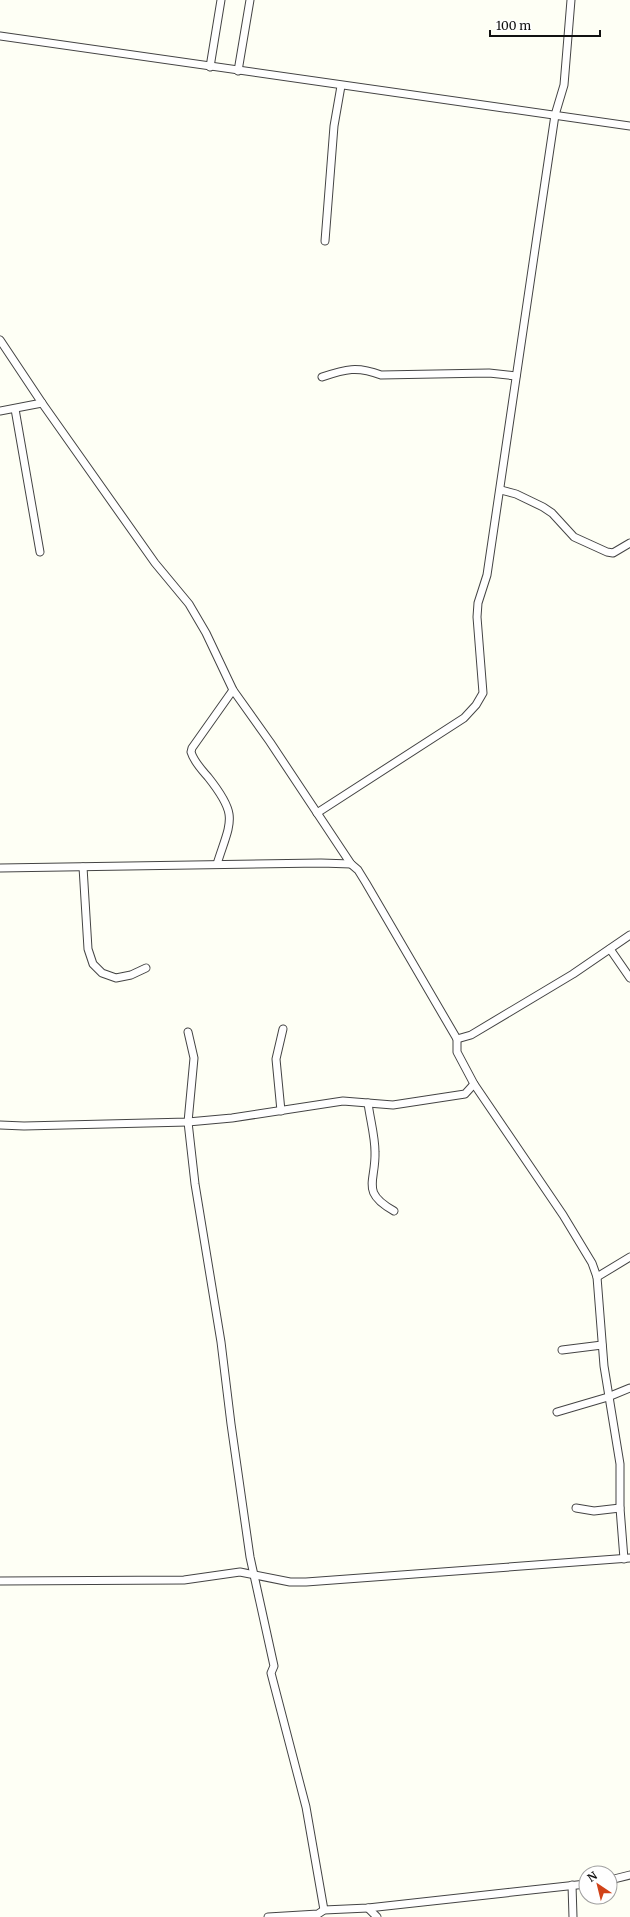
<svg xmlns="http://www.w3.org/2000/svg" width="630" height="1917" viewBox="0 0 630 1917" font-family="Merriweather,serif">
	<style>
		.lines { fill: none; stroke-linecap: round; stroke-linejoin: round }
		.street-casing { stroke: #444; stroke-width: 9 }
		.street { stroke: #fff; stroke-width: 7 }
	</style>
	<rect width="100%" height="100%" fill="#fefff5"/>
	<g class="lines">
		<defs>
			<g id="street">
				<path d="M0 36C210 67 420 98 630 126"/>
				<polyline points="210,67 221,0"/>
				<polyline points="238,71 250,0"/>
				<polyline points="325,241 334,126 341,86"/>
				<polyline points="0,340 42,403 155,563 189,604 206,633 233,690 270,742 351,864 358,870 366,883 457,1039 457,1052 474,1084 563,1215 592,1263 597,1277 604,1366 620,1464 620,1508 624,1559"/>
				<path d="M322 377C346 369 357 366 381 375L489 373 516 376"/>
				<polyline points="15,409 40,552"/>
				<polyline points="0,411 42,403"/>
				<polyline points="501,490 516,494 543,507 552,513 574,537 607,552 613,553 630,543"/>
				<polyline points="317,813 464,718 476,705 483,693 477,617 478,603 487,575 538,229 555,115 564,85 571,0"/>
				<path d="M217 864C231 820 239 816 208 777 202 770 194 762 191 752L192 748 233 690"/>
				<polyline points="83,867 88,949 93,964 102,973 116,978 131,975 146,968"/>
				<polyline points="0,868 321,863 351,864"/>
				<polyline points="610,949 630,978"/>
				<polyline points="188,1032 194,1058 188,1122 195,1184 221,1342 231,1424 250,1557 274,1666 271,1673 306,1807 324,1910"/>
				<polyline points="457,1039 471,1035 573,974 630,935"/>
				<path d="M368 1103C370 1119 375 1136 375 1152 376 1182 360 1192 394 1211"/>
				<polyline points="281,1111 276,1059 283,1029"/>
				<polyline points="0,1125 24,1126 188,1122 232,1118 343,1101 393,1105 465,1094 474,1084"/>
				<polyline points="597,1277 630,1257"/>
				<polyline points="562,1350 602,1345"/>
				<polyline points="557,1412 608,1397 630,1388"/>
				<polyline points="576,1508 594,1511 620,1508"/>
				<polyline points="0,1581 184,1580 240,1572 290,1582 306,1582 630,1558"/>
				<polyline points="610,1880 630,1875"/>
				<polyline points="572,1885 573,1917"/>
				<polyline points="368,1908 377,1917"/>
				<polyline points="268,1917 318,1914 324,1910 368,1908 586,1884"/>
			</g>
		</defs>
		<!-- street casing -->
		<use href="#street" class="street-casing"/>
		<!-- street -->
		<use href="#street" class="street"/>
	</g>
	<!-- north arrow -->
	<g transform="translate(598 1885) rotate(325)"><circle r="19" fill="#ffffff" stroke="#a0a0a0"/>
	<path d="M0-3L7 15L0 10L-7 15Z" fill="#d14319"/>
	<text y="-6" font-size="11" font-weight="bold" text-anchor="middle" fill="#111111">N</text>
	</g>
	<!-- scale -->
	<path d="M490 30v6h110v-6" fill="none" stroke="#111111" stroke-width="2"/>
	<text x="496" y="30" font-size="12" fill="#111111" stroke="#ffffff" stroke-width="3" paint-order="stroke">100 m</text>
</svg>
